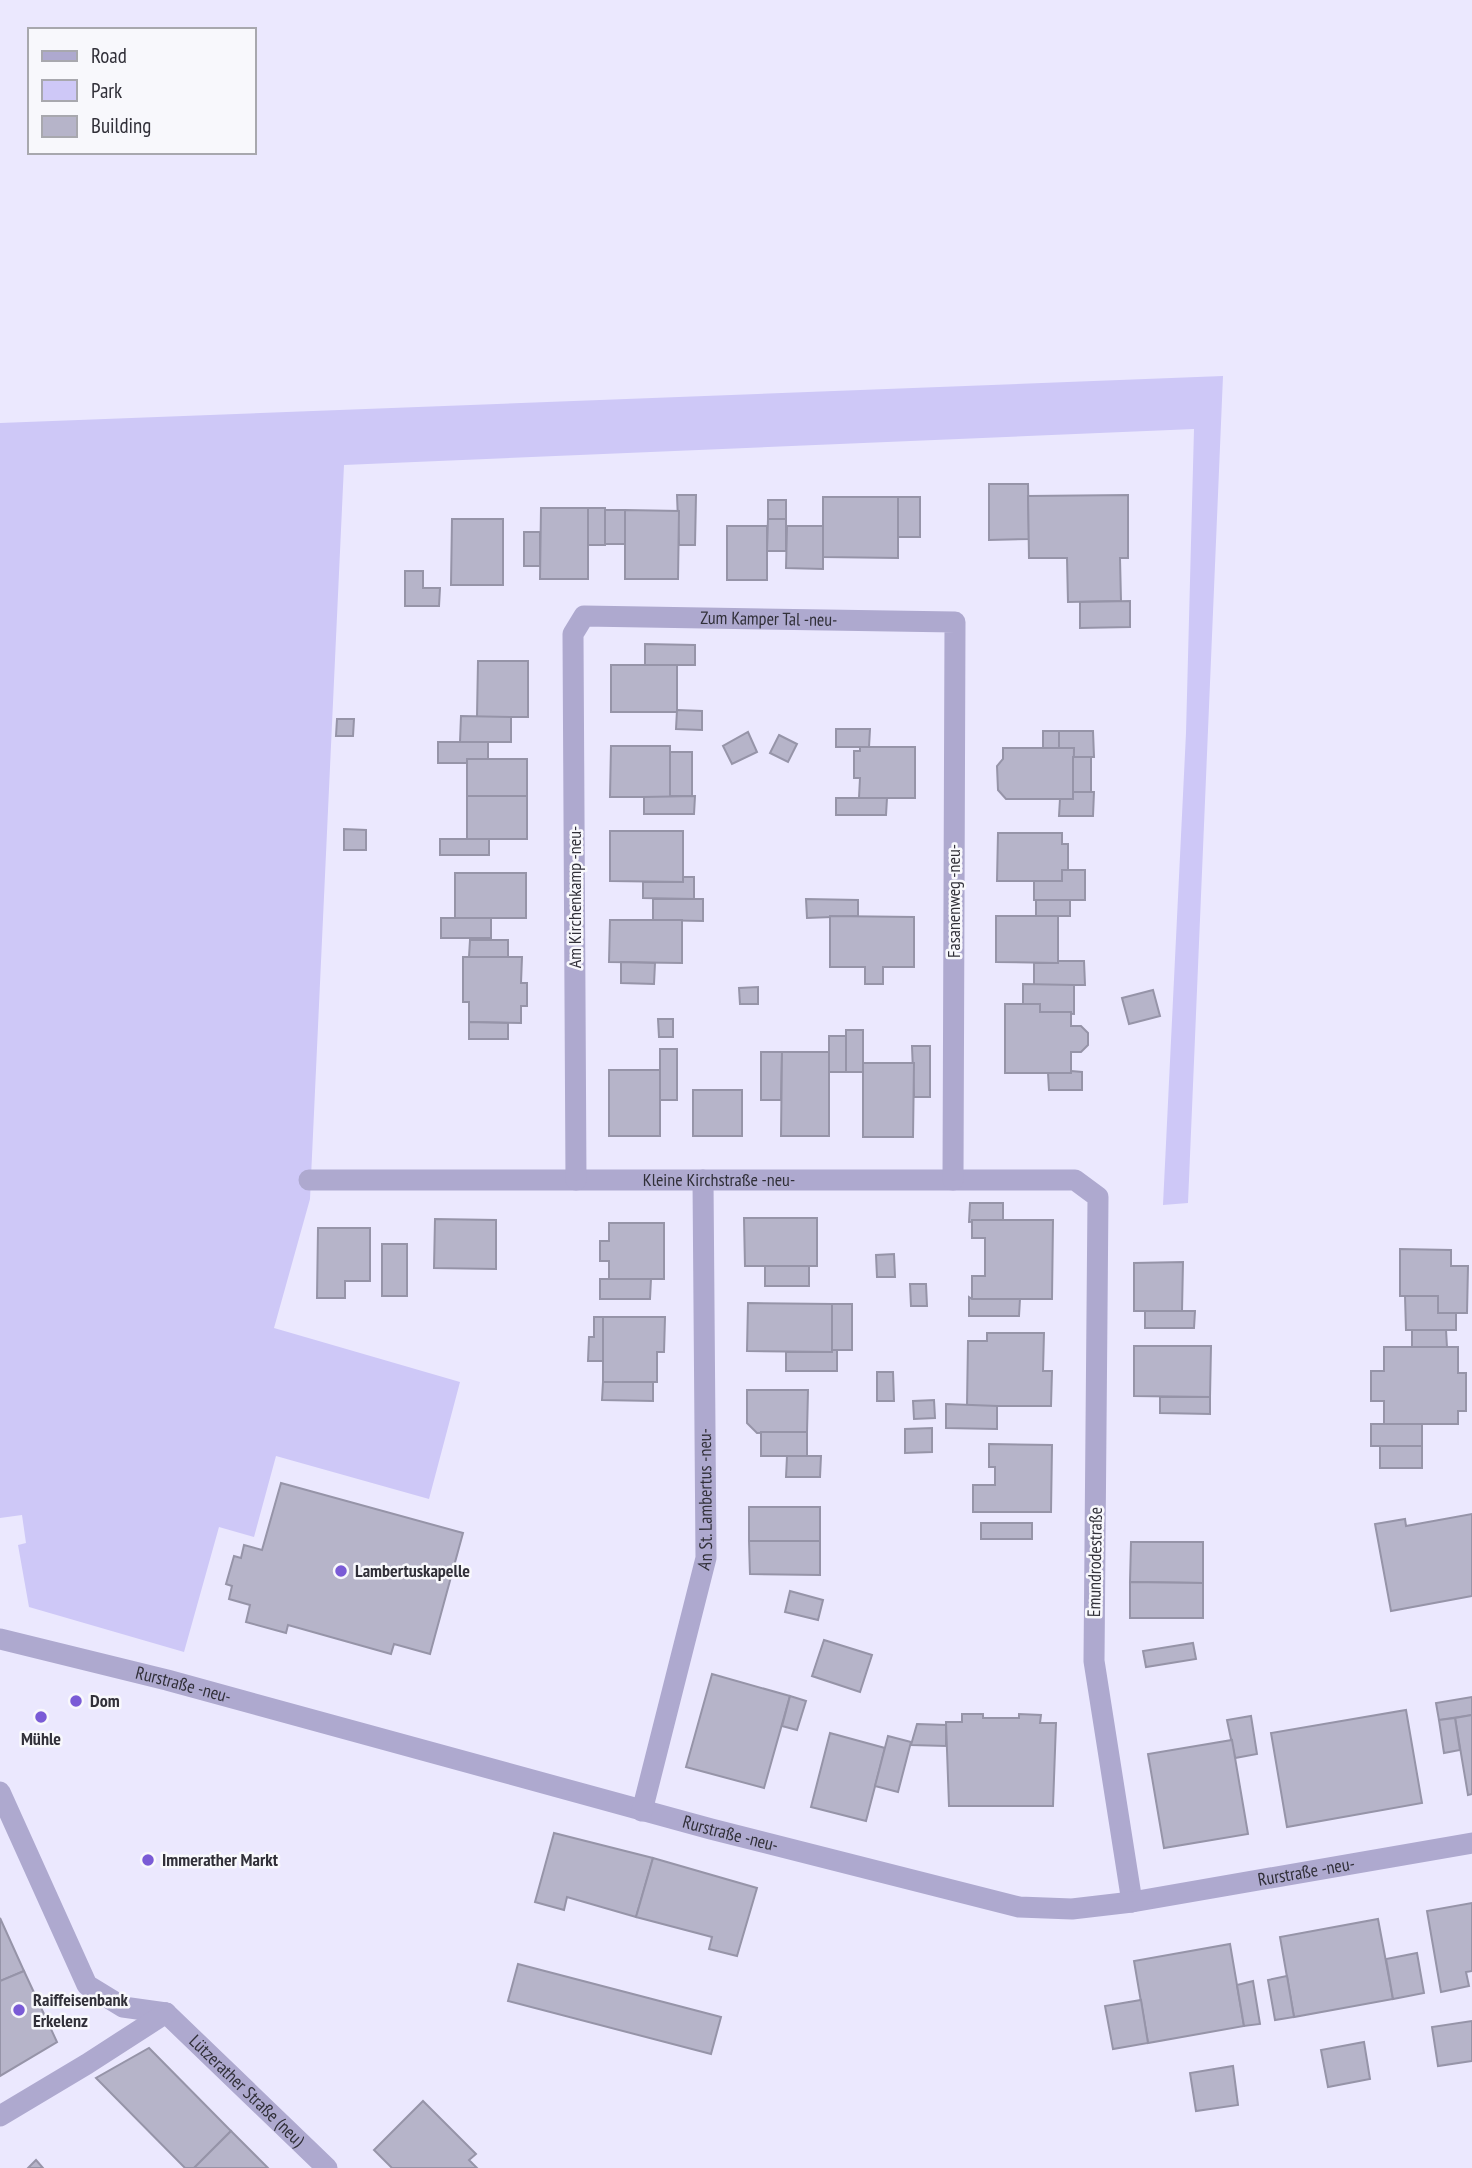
<svg xmlns="http://www.w3.org/2000/svg" width="1472" height="2168" viewBox="0 0 1472 2168" font-family="'PT Sans Narrow',sans-serif">
	<style>
		.green { fill: #cec8f7 }
		.building { fill: #b6b4c9; stroke: #9694a8; stroke-width: 2 }
		.lines { fill: none; stroke-linecap: round; stroke-linejoin: round }
		.minor { stroke: #aea9cf; stroke-width: 21 }
		.poi-dot { fill: #7a5bd6; stroke: #f8f8fc; stroke-width: 2.5 }
		.labels { text-anchor: middle; stroke-width: 5; stroke-linejoin: round; paint-order: stroke }
		.street-label { font-size: 18px; fill: #313039; stroke: #f8f8fc }
		.poi-label { font-size: 18px; font-weight: bold; fill: #313039; stroke: #f8f8fc; text-anchor: start }
	</style>
	<rect width="100%" height="100%" fill="#ebe8fe"/>
	<!-- green -->
	<polygon class="green" points="1223,376 1188,1203 1163,1205 1186,733 1194,429 344,465 310,1199 274,1328 460,1382 429,1499 276,1456 254,1537 219,1527 184,1652 29,1607 18,1545 26,1543 22,1515 0,1518 0,423"/>
	<!-- building -->
	<g class="building">
		<polygon points="989,484 1028,484 1029,539 989,540"/>
		<polygon points="677,495 696,495 695,545 679,545"/>
		<polygon points="1128,495 1128,558 1120,558 1121,601 1068,602 1067,558 1029,558 1028,496"/>
		<polygon points="823,497 898,497 898,558 823,557"/>
		<rect x="898" y="497" width="22" height="40"/>
		<rect x="768" y="500" width="18" height="19"/>
		<polygon points="541,508 588,508 588,579 540,579"/>
		<rect x="588" y="508" width="17" height="37"/>
		<rect x="605" y="510" width="20" height="34"/>
		<polygon points="625,510 679,511 678,579 625,579"/>
		<polygon points="452,519 503,519 503,585 451,585"/>
		<polygon points="768,519 786,519 786,551 767,551"/>
		<rect x="727" y="526" width="40" height="54"/>
		<polygon points="787,526 823,526 823,569 786,568"/>
		<rect x="524" y="532" width="16" height="34"/>
		<polygon points="405,571 423,571 423,588 440,588 439,606 405,606"/>
		<polygon points="1130,601 1130,627 1080,628 1080,602"/>
		<polygon points="645,644 695,645 695,665 645,665"/>
		<polygon points="478,661 528,661 528,717 477,717"/>
		<rect x="611" y="665" width="66" height="47"/>
		<polygon points="677,710 702,711 702,730 676,729"/>
		<polygon points="461,716 511,717 511,742 460,742"/>
		<polygon points="337,719 354,719 353,736 336,736"/>
		<polygon points="836,729 870,729 869,747 836,747"/>
		<rect x="1043" y="731" width="16" height="17"/>
		<polygon points="1059,731 1093,731 1094,757 1073,757 1074,748 1059,748"/>
		<polygon points="748,732 757,752 732,764 723,746"/>
		<polygon points="779,735 797,744 788,762 770,753"/>
		<polygon points="438,742 488,742 488,759 467,759 467,763 438,763"/>
		<polygon points="611,746 670,746 670,797 610,797"/>
		<polygon points="860,747 915,747 915,798 859,798 860,778 854,778 854,751 860,751"/>
		<polygon points="1003,748 1074,748 1073,799 1006,799 998,790 997,766 1003,759"/>
		<rect x="670" y="752" width="22" height="44"/>
		<rect x="1073" y="757" width="18" height="35"/>
		<rect x="467" y="759" width="60" height="37"/>
		<polygon points="1073,792 1094,792 1093,816 1059,816 1060,799 1073,799"/>
		<rect x="467" y="796" width="60" height="43"/>
		<polygon points="695,796 694,814 644,814 644,797"/>
		<polygon points="836,798 887,798 886,815 836,815"/>
		<polygon points="344,829 366,830 366,850 344,850"/>
		<polygon points="610,831 683,831 683,882 610,881"/>
		<polygon points="998,833 1062,833 1062,844 1068,844 1068,870 1062,870 1062,881 997,881"/>
		<rect x="440" y="839" width="49" height="16"/>
		<polygon points="1062,870 1085,870 1085,900 1034,900 1034,881 1062,881"/>
		<rect x="455" y="873" width="71" height="45"/>
		<polygon points="683,877 694,877 694,899 643,898 643,882 683,882"/>
		<polygon points="653,899 703,899 703,921 653,920"/>
		<polygon points="806,899 858,900 858,916 807,918"/>
		<rect x="1036" y="900" width="34" height="16"/>
		<polygon points="830,916 914,917 914,967 883,967 883,984 865,984 865,967 830,967"/>
		<polygon points="996,916 1058,916 1058,963 996,962"/>
		<rect x="441" y="918" width="50" height="20"/>
		<polygon points="610,920 682,920 682,963 609,962"/>
		<polygon points="470,940 508,940 508,957 469,957"/>
		<polygon points="463,957 522,957 521,983 527,983 527,1006 521,1006 521,1023 469,1022 469,1002 463,1002"/>
		<polygon points="1058,961 1084,961 1085,985 1034,985 1034,963 1058,963"/>
		<polygon points="621,962 655,963 654,984 621,983"/>
		<polygon points="1023,984 1074,985 1074,1014 1040,1012 1040,1004 1023,1004"/>
		<polygon points="758,987 758,1004 740,1004 739,988"/>
		<polygon points="1153,990 1160,1016 1129,1024 1122,998"/>
		<polygon points="1005,1004 1040,1004 1040,1012 1071,1012 1071,1026 1081,1026 1088,1033 1088,1045 1081,1052 1071,1052 1071,1073 1005,1073"/>
		<polygon points="658,1019 673,1019 673,1037 659,1037"/>
		<polygon points="469,1022 508,1023 508,1039 469,1039"/>
		<rect x="846" y="1030" width="17" height="42"/>
		<rect x="829" y="1036" width="17" height="36"/>
		<polygon points="912,1046 930,1046 930,1097 914,1097"/>
		<rect x="660" y="1049" width="17" height="51"/>
		<polygon points="761,1052 782,1052 781,1100 761,1100"/>
		<polygon points="782,1052 829,1052 829,1136 781,1136"/>
		<polygon points="863,1063 914,1063 913,1137 863,1137"/>
		<rect x="609" y="1070" width="51" height="66"/>
		<polygon points="1071,1071 1082,1072 1082,1090 1049,1090 1048,1073 1071,1073"/>
		<rect x="693" y="1090" width="49" height="46"/>
		<polygon points="970,1203 1003,1203 1003,1220 969,1222"/>
		<polygon points="744,1218 817,1218 817,1266 745,1266"/>
		<polygon points="435,1219 496,1220 496,1269 434,1268"/>
		<polygon points="972,1220 1053,1220 1052,1299 972,1299 972,1276 985,1276 985,1238 972,1238"/>
		<polygon points="609,1223 664,1223 664,1279 609,1279 609,1261 600,1261 600,1241 609,1241"/>
		<polygon points="318,1228 370,1228 370,1281 345,1281 345,1298 317,1298"/>
		<rect x="382" y="1244" width="25" height="52"/>
		<polygon points="1400,1249 1451,1250 1451,1266 1468,1266 1467,1313 1438,1313 1438,1296 1400,1296"/>
		<polygon points="894,1254 895,1277 877,1277 876,1255"/>
		<polygon points="1183,1262 1182,1311 1134,1311 1134,1263"/>
		<rect x="765" y="1266" width="44" height="20"/>
		<polygon points="600,1279 651,1279 650,1299 600,1299"/>
		<polygon points="910,1284 926,1284 927,1306 911,1306"/>
		<polygon points="1405,1296 1438,1296 1438,1313 1456,1313 1456,1330 1406,1330"/>
		<polygon points="969,1297 972,1299 1020,1299 1019,1316 969,1316"/>
		<polygon points="748,1303 832,1304 832,1352 747,1351"/>
		<rect x="832" y="1304" width="20" height="46"/>
		<polygon points="1145,1311 1195,1311 1194,1328 1145,1328"/>
		<polygon points="594,1317 603,1317 603,1361 588,1361 589,1337 594,1337"/>
		<polygon points="603,1317 665,1317 664,1352 657,1352 657,1382 603,1382"/>
		<polygon points="1412,1330 1446,1330 1447,1347 1412,1347"/>
		<polygon points="987,1333 1044,1333 1043,1371 1052,1371 1051,1406 967,1406 968,1341 987,1341"/>
		<polygon points="1134,1346 1211,1346 1210,1397 1134,1396"/>
		<polygon points="1384,1347 1458,1347 1458,1373 1466,1373 1466,1411 1458,1411 1458,1424 1384,1424 1384,1401 1371,1401 1371,1371 1384,1371"/>
		<polygon points="832,1350 837,1350 837,1371 786,1371 786,1352 832,1352"/>
		<polygon points="877,1372 893,1372 894,1401 877,1401"/>
		<polygon points="603,1382 653,1382 653,1401 602,1400"/>
		<polygon points="747,1390 808,1390 807,1432 757,1433 747,1423"/>
		<polygon points="1160,1397 1210,1397 1210,1414 1160,1413"/>
		<polygon points="934,1400 935,1418 914,1419 913,1401"/>
		<polygon points="946,1404 997,1406 997,1429 946,1428"/>
		<rect x="1371" y="1424" width="51" height="22"/>
		<polygon points="932,1428 932,1452 905,1453 905,1429"/>
		<rect x="761" y="1432" width="46" height="24"/>
		<polygon points="989,1444 1052,1445 1051,1512 973,1512 973,1485 995,1485 995,1467 989,1467"/>
		<rect x="1380" y="1446" width="42" height="22"/>
		<polygon points="787,1456 821,1456 820,1477 786,1477"/>
		<polygon points="281,1483 463,1533 430,1654 394,1644 391,1654 288,1625 286,1633 246,1622 250,1605 229,1599 232,1586 226,1584 234,1556 241,1558 244,1545 262,1550"/>
		<rect x="749" y="1507" width="71" height="34"/>
		<polygon points="1472,1514 1472,1596 1391,1611 1375,1524 1405,1519 1406,1526"/>
		<rect x="981" y="1523" width="51" height="16"/>
		<polygon points="749,1541 820,1541 820,1575 750,1574"/>
		<polygon points="1131,1542 1203,1542 1203,1583 1130,1582"/>
		<polygon points="1130,1582 1203,1583 1203,1618 1130,1618"/>
		<polygon points="790,1591 823,1600 818,1620 785,1612"/>
		<polygon points="824,1640 872,1655 860,1692 812,1676"/>
		<polygon points="1193,1643 1196,1659 1146,1667 1143,1651"/>
		<polygon points="712,1674 790,1696 764,1788 686,1767"/>
		<polygon points="790,1696 806,1701 797,1730 782,1726"/>
		<polygon points="1472,1697 1472,1715 1439,1720 1436,1703"/>
		<polygon points="1406,1710 1422,1803 1287,1827 1271,1733"/>
		<polygon points="962,1714 983,1714 983,1718 1019,1718 1019,1714 1041,1715 1040,1723 1056,1723 1053,1806 949,1806 946,1722 962,1722"/>
		<polygon points="1472,1715 1472,1794 1468,1795 1455,1718"/>
		<polygon points="1251,1716 1257,1754 1235,1758 1227,1720"/>
		<polygon points="1455,1718 1460,1750 1444,1753 1439,1720"/>
		<polygon points="917,1724 946,1725 946,1746 911,1745"/>
		<polygon points="830,1733 885,1748 866,1821 811,1807"/>
		<polygon points="888,1736 911,1742 898,1792 875,1786"/>
		<polygon points="1232,1740 1248,1834 1164,1848 1148,1754"/>
		<polygon points="554,1833 653,1858 636,1917 567,1897 564,1910 535,1902"/>
		<polygon points="653,1858 757,1888 737,1956 709,1949 712,1937 636,1917"/>
		<polygon points="1472,1903 1472,1971 1466,1972 1469,1986 1441,1992 1427,1911"/>
		<polygon points="0,1918 24,1971 0,1981"/>
		<polygon points="1378,1919 1393,1999 1294,2017 1280,1937"/>
		<polygon points="1230,1944 1244,2026 1148,2043 1134,1961"/>
		<polygon points="1417,1953 1424,1993 1393,1999 1386,1959"/>
		<polygon points="518,1964 721,2017 711,2054 508,2001"/>
		<polygon points="24,1971 57,2042 0,2076 0,1981"/>
		<polygon points="1287,1976 1294,2017 1275,2020 1268,1980"/>
		<polygon points="1253,1981 1260,2024 1244,2026 1237,1985"/>
		<polygon points="1141,2000 1148,2043 1113,2049 1105,2006"/>
		<polygon points="1472,2021 1472,2061 1438,2066 1432,2027"/>
		<polygon points="1364,2042 1370,2079 1328,2087 1321,2050"/>
		<polygon points="149,2048 231,2131 194,2168 185,2168 96,2078"/>
		<polygon points="1233,2066 1238,2105 1196,2111 1190,2073"/>
		<polygon points="423,2101 476,2154 469,2160 477,2168 392,2168 374,2150"/>
		<polygon points="231,2131 268,2168 194,2168"/>
		<polygon points="36,2160 43,2168 28,2168"/>
	</g>
	<g class="lines">
		<!-- minor -->
		<g class="minor">
			<path id="s1" d="M309 1180H1075L1098 1197 1094 1661 1132 1902"/>
			<path id="s2" d="M576 1180 573 634 584 616 955 622 953 1180"/>
			<path id="s3" d="M0 1639 167 1680 711 1829 1019 1907 1072 1909 1132 1902 1472 1843"/>
			<polyline points="0,1792 87,1985 123,2007 166,2013"/>
			<path id="s4" d="M642 1811 706 1558 703 1180"/>
			<path id="s5" d="M166 2013 327 2168"/>
			<polyline points="0,2116 87,2064 166,2013"/>
		</g>
	</g>
	<!-- markers -->
	<g class="poi-dot">
		<circle cx="341" cy="1571" r="7"/>
		<circle cx="76" cy="1701" r="7"/>
		<circle cx="41" cy="1717" r="7"/>
		<circle cx="148" cy="1860" r="7"/>
		<circle cx="19" cy="2010" r="7"/>
	</g>
	<g class="labels">
		<!-- street labels -->
		<g class="street-label">
			<text dy="6" stroke="none"><textPath href="#s2" startOffset="752">Zum Kamper Tal -neu-</textPath></text>
			<text transform="translate(575 897) rotate(-90)" y="6">Am Kirchenkamp -neu-</text>
			<text transform="translate(954 901) rotate(-90)" y="6">Fasanenweg -neu-</text>
			<text dy="6" stroke="none"><textPath href="#s1" startOffset="410">Kleine Kirchstraße -neu-</textPath></text>
			<text dy="6" stroke="none"><textPath href="#s4" startOffset="320">An St. Lambertus -neu-</textPath></text>
			<text transform="translate(1095 1562) rotate(-89)" y="6">Emundrodestraße</text>
			<text dy="6" stroke="none"><textPath href="#s3" startOffset="189">Rurstraße -neu-</textPath></text>
			<text dy="6" stroke="none"><textPath href="#s3" startOffset="756">Rurstraße -neu-</textPath></text>
			<text dy="6" stroke="none"><textPath href="#s3" startOffset="1344">Rurstraße -neu-</textPath></text>
			<text dy="6" stroke="none"><textPath href="#s5" startOffset="112">Lützerather Straße (neu)</textPath></text>
		</g>
		<!-- poi labels -->
		<g class="poi-label">
			<text x="355" y="1577">Lambertuskapelle</text>
			<text x="90" y="1707">Dom</text>
			<text x="41" y="1745" text-anchor="middle">Mühle</text>
			<text x="162" y="1866">Immerather Markt</text>
			<text x="33" y="2006">Raiffeisenbank<tspan x="33" dy="21">Erkelenz</tspan></text>
		</g>
	</g>
	<!-- legend -->
	<rect x="28" y="28" width="228" height="126" fill="#f8f8fc" stroke="#a8a8ae" stroke-width="2"/>
	<rect x="42" y="51" width="35" height="10" fill="#aea9cf" stroke="#a8a8ae" stroke-width="2"/>
	<text x="91" y="63" font-size="21" fill="#313039">Road</text>
	<rect x="42" y="80" width="35" height="21" fill="#cec8f7" stroke="#a8a8ae" stroke-width="2"/>
	<text x="91" y="98" font-size="21" fill="#313039">Park</text>
	<rect x="42" y="116" width="35" height="21" fill="#b6b4c9" stroke="#a8a8ae" stroke-width="2"/>
	<text x="91" y="133" font-size="21" fill="#313039">Building</text>
</svg>
